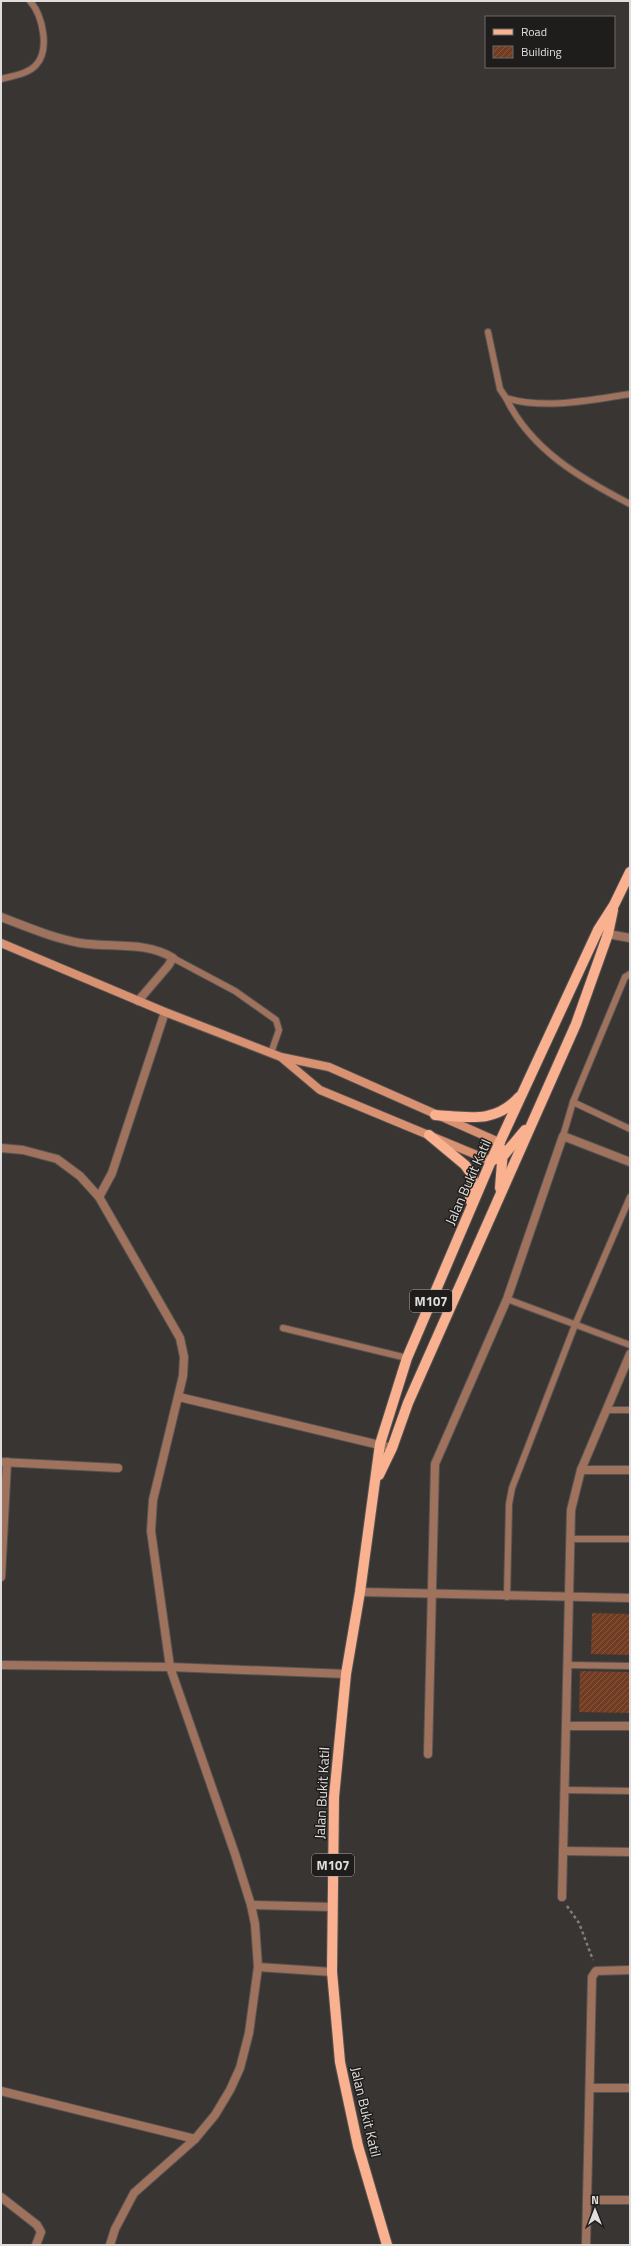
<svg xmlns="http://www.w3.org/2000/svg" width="631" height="2246" viewBox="0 0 631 2246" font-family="'Titillium Web',sans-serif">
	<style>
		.building { fill: url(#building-hatch) }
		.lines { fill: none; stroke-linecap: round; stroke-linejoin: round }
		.lane-casing { stroke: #575352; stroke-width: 8 }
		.street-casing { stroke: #575352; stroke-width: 10 }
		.secondary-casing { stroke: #575352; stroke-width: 10 }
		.primary-casing { stroke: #575352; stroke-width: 12 }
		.path { stroke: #817e7d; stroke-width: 2.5; stroke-dasharray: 3 3; stroke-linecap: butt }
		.lane { stroke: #9e725d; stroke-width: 6 }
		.street { stroke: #9e725d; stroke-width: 8 }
		.secondary { stroke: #d99271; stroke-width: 8 }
		.primary { stroke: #fab18f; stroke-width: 10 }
		.labels { text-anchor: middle; stroke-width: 3; stroke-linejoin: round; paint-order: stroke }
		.shield { fill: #1f1d1c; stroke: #a6a4a3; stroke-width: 1 }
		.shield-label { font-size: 13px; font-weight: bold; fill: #e0dedd }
		.street-label { font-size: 14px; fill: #e0dedd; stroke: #1f1d1c }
	</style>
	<defs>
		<pattern id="building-hatch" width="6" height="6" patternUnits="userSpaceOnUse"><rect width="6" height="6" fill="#713c22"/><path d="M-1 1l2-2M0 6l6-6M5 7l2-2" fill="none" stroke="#855842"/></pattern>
	</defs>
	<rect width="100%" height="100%" fill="#393533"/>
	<!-- building -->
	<g class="building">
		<polygon points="592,1613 630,1614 630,1655 591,1654"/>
		<polygon points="580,1671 630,1672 630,1713 579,1712"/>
	</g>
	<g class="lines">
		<defs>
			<g id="lane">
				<path d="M1 79C12 76 28 74 36 65 50 50 43 16 30 1"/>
				<path d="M488 332 500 389 506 398C545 410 590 400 630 394"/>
				<path d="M506 398C531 450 580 478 630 504"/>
				<polyline points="173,958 235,991 276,1020 279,1030 271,1053"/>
				<polyline points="573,1102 630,1129"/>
				<polyline points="563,1136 573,1102 625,977 630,974"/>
				<polyline points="507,1299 630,1345"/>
				<polyline points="283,1328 407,1358"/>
				<polyline points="607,1410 630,1410"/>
				<polyline points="570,1539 630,1539"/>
				<polyline points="507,1597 509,1504 512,1488 575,1325 630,1197"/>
				<polyline points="567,1665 630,1666"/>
				<polyline points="564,1790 630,1791"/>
			</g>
			<g id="street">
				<path d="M1 917C27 927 53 938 80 943 110 948 146 941 173 958L168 966 138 1001"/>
				<polyline points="598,930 608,934 630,938"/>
				<polyline points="1,1148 23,1150 57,1159 80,1176 99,1197 180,1338 184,1357 183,1376 153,1500 151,1531 170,1667 235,1854 251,1905 255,1924 258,1967 249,2033 240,2068 230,2090 215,2115 195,2139 134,2193 115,2229 110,2245"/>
				<polyline points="99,1197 112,1173 165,1012"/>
				<polyline points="179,1397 392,1448"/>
				<polyline points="1,1462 118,1468"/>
				<polyline points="581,1470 630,1470"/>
				<polyline points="1,1577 7,1462"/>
				<polyline points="360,1592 630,1598"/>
				<polyline points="1,1665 170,1667 346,1674"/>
				<polyline points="566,1726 630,1726"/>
				<polyline points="428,1754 435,1464 507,1299 563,1136 630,1162"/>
				<polyline points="563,1851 630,1852"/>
				<polyline points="562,1897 571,1510 581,1470 630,1354"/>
				<polyline points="251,1905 332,1907"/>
				<polyline points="258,1967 332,1972"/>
				<polyline points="590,2088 630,2088"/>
				<polyline points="1,2091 195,2139"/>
				<polyline points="1,2197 37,2225 41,2232 36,2245"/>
				<polyline points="587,2200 630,2200"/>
				<polyline points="586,2245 592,1977 596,1971 630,1970"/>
			</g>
			<g id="secondary">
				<polyline points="1,943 165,1012 281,1057 329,1067 501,1143"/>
				<polyline points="282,1058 320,1090 491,1161"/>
			</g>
			<g id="primary">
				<path d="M435 1115C468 1117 495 1124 519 1097"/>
				<polyline points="429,1135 465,1165 473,1176 470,1200"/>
				<polyline points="491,1161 504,1155 525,1130"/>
				<polyline points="500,1188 503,1150"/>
				<polyline points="379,1475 392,1448 408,1403 576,1024 608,934 613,910"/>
				<polyline points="387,2245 358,2146 340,2062 332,1972 334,1797 346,1674 360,1592 380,1444 407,1358 491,1161 598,930 614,905 630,872"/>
			</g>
		</defs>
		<!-- lane casing -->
		<use href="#lane" class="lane-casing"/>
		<!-- street casing -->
		<use href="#street" class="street-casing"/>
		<!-- secondary casing -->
		<use href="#secondary" class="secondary-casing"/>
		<!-- primary casing -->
		<use href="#primary" class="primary-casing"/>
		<!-- path -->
		<polyline class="path" points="567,1906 579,1923 593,1960"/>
		<!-- lane -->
		<use href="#lane" class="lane"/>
		<!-- street -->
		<use href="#street" class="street"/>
		<!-- secondary -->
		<use href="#secondary" class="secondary"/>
		<!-- primary -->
		<use href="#primary" class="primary"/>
	</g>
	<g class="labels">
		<!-- shield labels -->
		<g class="shield">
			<rect x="410" y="1290" width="42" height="22" rx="3"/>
			<rect x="312" y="1854" width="42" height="22" rx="3"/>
		</g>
		<g class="shield-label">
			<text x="431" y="1306">M107</text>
			<text x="333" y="1870">M107</text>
		</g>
		<!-- street labels -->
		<g class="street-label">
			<text transform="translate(468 1182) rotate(-66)" y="5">Jalan Bukit Katil</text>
			<text transform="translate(322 1793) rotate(-87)" y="5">Jalan Bukit Katil</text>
			<text transform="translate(366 2112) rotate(77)" y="5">Jalan Bukit Katil</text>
		</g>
	</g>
	<!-- border -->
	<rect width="631" height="2246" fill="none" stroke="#e0dedd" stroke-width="4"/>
	<!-- legend -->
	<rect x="485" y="16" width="130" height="52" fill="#1f1d1c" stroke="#6c6a69"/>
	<rect x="493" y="29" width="20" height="6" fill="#fab18f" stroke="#6c6a69"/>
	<text x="521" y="36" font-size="12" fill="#e0dedd">Road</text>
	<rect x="493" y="46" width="20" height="12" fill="url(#building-hatch)" stroke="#6c6a69"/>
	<text x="521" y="56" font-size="12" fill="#e0dedd">Building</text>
	<!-- north arrow -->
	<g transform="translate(595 2210)" stroke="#1f1d1c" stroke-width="3" paint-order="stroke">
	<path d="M0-3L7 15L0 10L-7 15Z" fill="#e0dedd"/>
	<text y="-6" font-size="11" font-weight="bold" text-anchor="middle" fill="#e0dedd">N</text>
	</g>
</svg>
